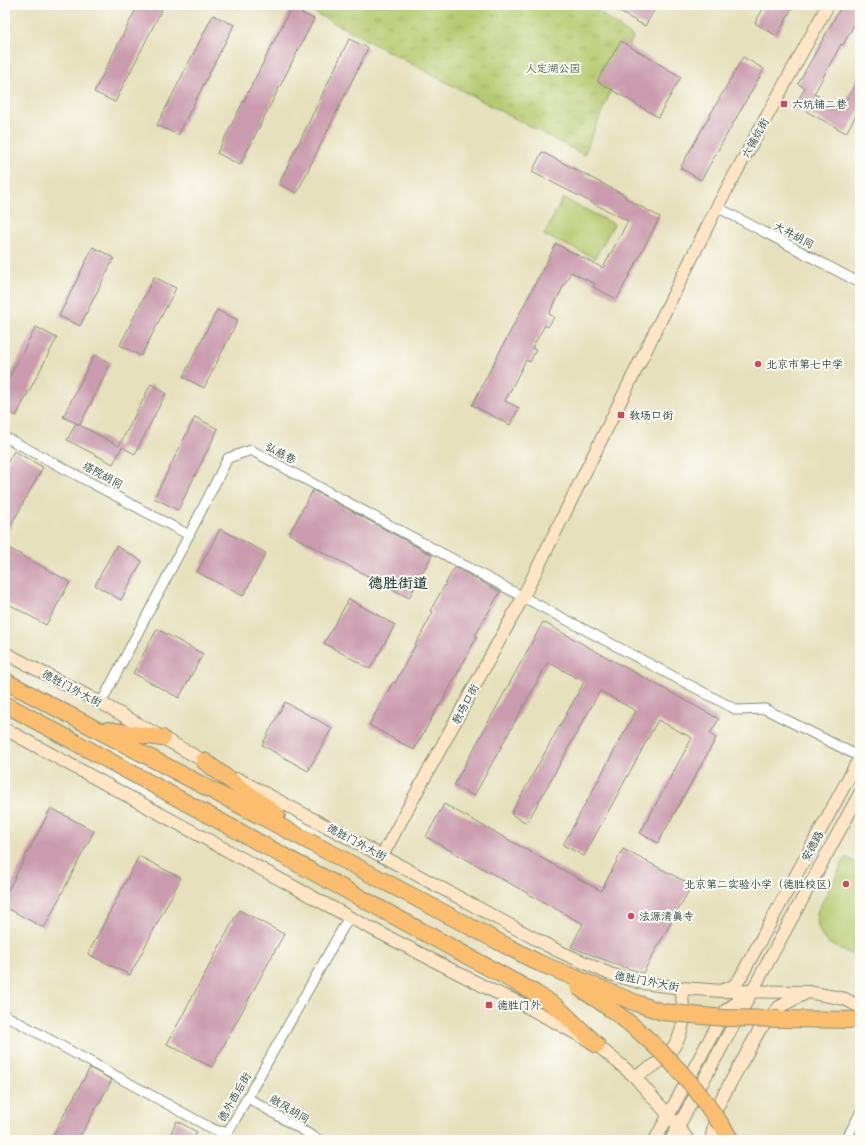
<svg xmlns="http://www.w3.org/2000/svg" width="865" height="1145" viewBox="0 0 865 1145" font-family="Kalam,'LXGW WenKai TC',sans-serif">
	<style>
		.green { fill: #b5c96d; stroke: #6a8350 }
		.park { fill: url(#park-tufts); stroke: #6a8350 }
		.building { fill: #ca9bae }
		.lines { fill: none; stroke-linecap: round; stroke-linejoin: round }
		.street-casing { stroke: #828e78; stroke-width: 11 }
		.secondary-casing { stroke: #828e78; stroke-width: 14 }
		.highway-casing { stroke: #828e78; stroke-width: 18 }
		.street { stroke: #fff; stroke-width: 9 }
		.secondary { stroke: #fde5c5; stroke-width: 12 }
		.highway { stroke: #fbbd6e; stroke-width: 16 }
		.highway-bridge-casing { stroke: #828e78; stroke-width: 18; stroke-linecap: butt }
		.highway-bridge { stroke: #fbbd6e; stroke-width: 16 }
		.poi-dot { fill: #d1495b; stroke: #fdfcf7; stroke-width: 1.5 }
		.labels { text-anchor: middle; stroke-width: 4; stroke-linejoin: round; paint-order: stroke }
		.park-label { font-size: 11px; fill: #446042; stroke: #fdfcf7 }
		.poi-label { font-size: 11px; fill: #1f3d34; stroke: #fdfcf7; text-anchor: start }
		.street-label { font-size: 11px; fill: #1f3d34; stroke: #fdfcf7 }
		.district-label { font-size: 15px; font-weight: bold; fill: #1f3d34; stroke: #fdfcf7 }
	</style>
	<defs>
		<pattern id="park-tufts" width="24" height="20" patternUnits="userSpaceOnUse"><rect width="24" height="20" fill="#b5c96d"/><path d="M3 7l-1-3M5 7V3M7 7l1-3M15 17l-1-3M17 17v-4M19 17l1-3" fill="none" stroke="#93a45a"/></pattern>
	</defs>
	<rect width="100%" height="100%" fill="#fdfcf7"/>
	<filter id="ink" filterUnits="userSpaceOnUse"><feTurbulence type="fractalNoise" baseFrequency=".025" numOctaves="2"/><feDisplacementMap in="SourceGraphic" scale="8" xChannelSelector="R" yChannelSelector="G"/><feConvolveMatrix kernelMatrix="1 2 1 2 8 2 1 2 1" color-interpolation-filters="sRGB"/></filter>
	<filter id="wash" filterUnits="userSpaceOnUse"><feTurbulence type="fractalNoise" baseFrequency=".012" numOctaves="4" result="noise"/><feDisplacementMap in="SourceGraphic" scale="16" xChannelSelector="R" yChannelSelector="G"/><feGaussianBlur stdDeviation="0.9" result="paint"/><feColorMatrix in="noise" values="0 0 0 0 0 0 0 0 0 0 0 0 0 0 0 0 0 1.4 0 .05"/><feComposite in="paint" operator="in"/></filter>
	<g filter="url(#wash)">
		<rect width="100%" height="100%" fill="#e6e0bc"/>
		<!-- green -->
		<g class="green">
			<polygon points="563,198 614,224 595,258 544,235"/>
			<path d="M846 857 860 865V958C834 946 816 945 817 912Z"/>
		</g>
		<!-- park -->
		<polygon class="park" points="300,5 589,5 633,37 584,155"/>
		<g id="blocks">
			<!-- building -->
			<g class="building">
				<polygon points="138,5 164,5 115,102 94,92"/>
				<polygon points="607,5 657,5 645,26"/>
				<polygon points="765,5 794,5 777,36 755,23"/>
				<polygon points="842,5 860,5 860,14 843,45 841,44 814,94 841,109 860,75 860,108 846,133 795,105 805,88 798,84"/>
				<polygon points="291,8 314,19 240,165 217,153"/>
				<polygon points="213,15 234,25 178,135 157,125"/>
				<polygon points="349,39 368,48 297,193 279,184"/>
				<polygon points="621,41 681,77 658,117 597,81"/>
				<polygon points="743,57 764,69 701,180 680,168"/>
				<polygon points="542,152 626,196 625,198 660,217 617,299 593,287 595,284 571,272 549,314 554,317 548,327 545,325 532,348 536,350 530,362 526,360 505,401 519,408 510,425 472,405 556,244 603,268 628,221 532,172"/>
				<polygon points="93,247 114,258 80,326 59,316"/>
				<polygon points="154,277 176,288 141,356 120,345"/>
				<polygon points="217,310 238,320 204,388 183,377"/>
				<polygon points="36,327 57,338 16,416 5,410 5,385"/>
				<polygon points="94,355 111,363 80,425 63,417"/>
				<polygon points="151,384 166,393 135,454 122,447 113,464 67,440 76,423 119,446"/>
				<polygon points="195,417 218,429 178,510 154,498"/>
				<polygon points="14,451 43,467 5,536 5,467"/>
				<polygon points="313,490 432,555 409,598 289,534"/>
				<polygon points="220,529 266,553 243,596 197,572"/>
				<polygon points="5,546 70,582 46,625 5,602"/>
				<polygon points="116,546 142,561 121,600 95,585"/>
				<polygon points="455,567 500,592 475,636 477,637 440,706 439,705 414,750 369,725 393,682 395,683 433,612 430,611"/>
				<polygon points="349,599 395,625 370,669 324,643"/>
				<polygon points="543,622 719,719 710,734 716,738 658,843 640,833 692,738 658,720 584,856 563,845 636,711 600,691 527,823 511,814 584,682 548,662 474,796 454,785"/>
				<polygon points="157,629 203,654 179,698 133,673"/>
				<polygon points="285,702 332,728 308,771 262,745"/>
				<polygon points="444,804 601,891 623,849 692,885 643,973 620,966 571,947 583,924 426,837"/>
				<polygon points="51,808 94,831 44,928 5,907 5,896"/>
				<polygon points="139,856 181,878 130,975 88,954"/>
				<polygon points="239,910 284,934 212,1067 167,1044"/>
				<polygon points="90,1068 112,1080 78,1140 50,1140"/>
				<polygon points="177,1121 197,1132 193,1140 167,1140"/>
			</g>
		</g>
	</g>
	<g filter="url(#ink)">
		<use href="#blocks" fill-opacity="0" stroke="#828e78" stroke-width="1"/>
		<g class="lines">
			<defs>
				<g id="street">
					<polyline points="717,207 860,283"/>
					<polyline points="5,437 189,535"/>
					<polyline points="101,703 189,535 228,458 251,450 523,597 737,710 765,709 860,757"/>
					<polyline points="5,1015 209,1127 218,1131 228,1132 349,917"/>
					<polyline points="248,1098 319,1140"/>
					<polyline points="846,1140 860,1113"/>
				</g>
				<g id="secondary">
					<polyline points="5,653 101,703 211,765"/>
					<polyline points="5,729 349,917 493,991 520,1003 597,1045 634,1076 678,1126 688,1140"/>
					<polyline points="238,779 382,856 556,950 610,974 642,983 682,988 722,991 808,992 845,999 860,1007"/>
					<polyline points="382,856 523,597 717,207 828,5"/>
					<polyline points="723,990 732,987 739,980 860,757"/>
					<path d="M634 1076C658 1066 679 1050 683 1023 684 1012 682 1000 682 988"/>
					<polyline points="655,1140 725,1011 750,993"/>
					<polyline points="671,1140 860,793"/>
					<polyline points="712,1140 712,1136 717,1107 760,1029 779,1007 806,993"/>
				</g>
				<g id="highway">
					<polyline points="5,681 537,962"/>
					<polyline points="5,704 535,993 557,1007 597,1045"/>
					<polyline points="107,730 162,738"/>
					<polyline points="204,761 277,815"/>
					<polyline points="781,1019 860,1020"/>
					<polyline points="720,1123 731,1140"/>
				</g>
			</defs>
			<!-- street casing -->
			<use href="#street" class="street-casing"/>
			<!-- secondary casing -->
			<use href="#secondary" class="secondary-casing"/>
			<!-- highway casing -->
			<use href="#highway" class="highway-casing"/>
			<!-- street -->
			<use href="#street" class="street"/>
			<!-- secondary -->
			<use href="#secondary" class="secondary"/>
			<!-- highway -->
			<use href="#highway" class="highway"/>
			<defs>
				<g id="highway-bridge">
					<polyline points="537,962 636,1003 662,1012 724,1018 781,1019"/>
					<path d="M578 987C623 1015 657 1044 691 1084 702 1096 710 1110 720 1123"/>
				</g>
			</defs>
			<!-- highway-bridge casing -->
			<use href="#highway-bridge" class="highway-bridge-casing"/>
			<!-- highway-bridge -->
			<use href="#highway-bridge" class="highway-bridge"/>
		</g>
	</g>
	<!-- markers -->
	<g class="poi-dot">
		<rect x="780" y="100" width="8" height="8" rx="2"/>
		<circle cx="758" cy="364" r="4"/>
		<rect x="617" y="411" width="8" height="8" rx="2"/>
		<circle cx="846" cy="884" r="4"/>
		<circle cx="631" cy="916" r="4"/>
		<rect x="485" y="1001" width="8" height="8" rx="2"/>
	</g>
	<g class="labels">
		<!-- park labels -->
		<g class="park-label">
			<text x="553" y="72">人定湖公园</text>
		</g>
		<!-- poi labels -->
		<g class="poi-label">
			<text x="792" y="108">六炕铺二巷</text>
			<text x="766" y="368">北京市第七中学</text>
			<text x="629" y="419">教场口街</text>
			<text x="838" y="888" text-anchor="end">北京第二实验小学（德胜校区）</text>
			<text x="639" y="920">法源清真寺</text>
			<text x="497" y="1009">德胜门外</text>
		</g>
		<!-- street labels -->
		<g class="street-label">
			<text transform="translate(755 138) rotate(-61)" y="4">六铺炕街</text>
			<text transform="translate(794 235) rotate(28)" y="4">大井胡同</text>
			<text transform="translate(281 453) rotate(28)" y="4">弘慈巷</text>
			<text transform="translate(103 475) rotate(28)" y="4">塔院胡同</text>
			<text transform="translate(72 688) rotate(28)" y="4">德胜门外大街</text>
			<text transform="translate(465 704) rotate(-62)" y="4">教场口街</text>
			<text transform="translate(357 842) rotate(28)" y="4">德胜门外大街</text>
			<text transform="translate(812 846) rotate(-61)" y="4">安德路</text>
			<text transform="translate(647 981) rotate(11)" y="4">德胜门外大街</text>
			<text transform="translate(234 1097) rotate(-60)" y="4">德外西后街</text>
			<text transform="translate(290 1109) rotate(31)" y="4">敞风胡同</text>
		</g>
		<!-- district labels -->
		<g class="district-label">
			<text x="398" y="588">德胜街道</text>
		</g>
	</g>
	<!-- margin -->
	<rect width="865" height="1145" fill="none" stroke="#fdfcf7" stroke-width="20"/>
</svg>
